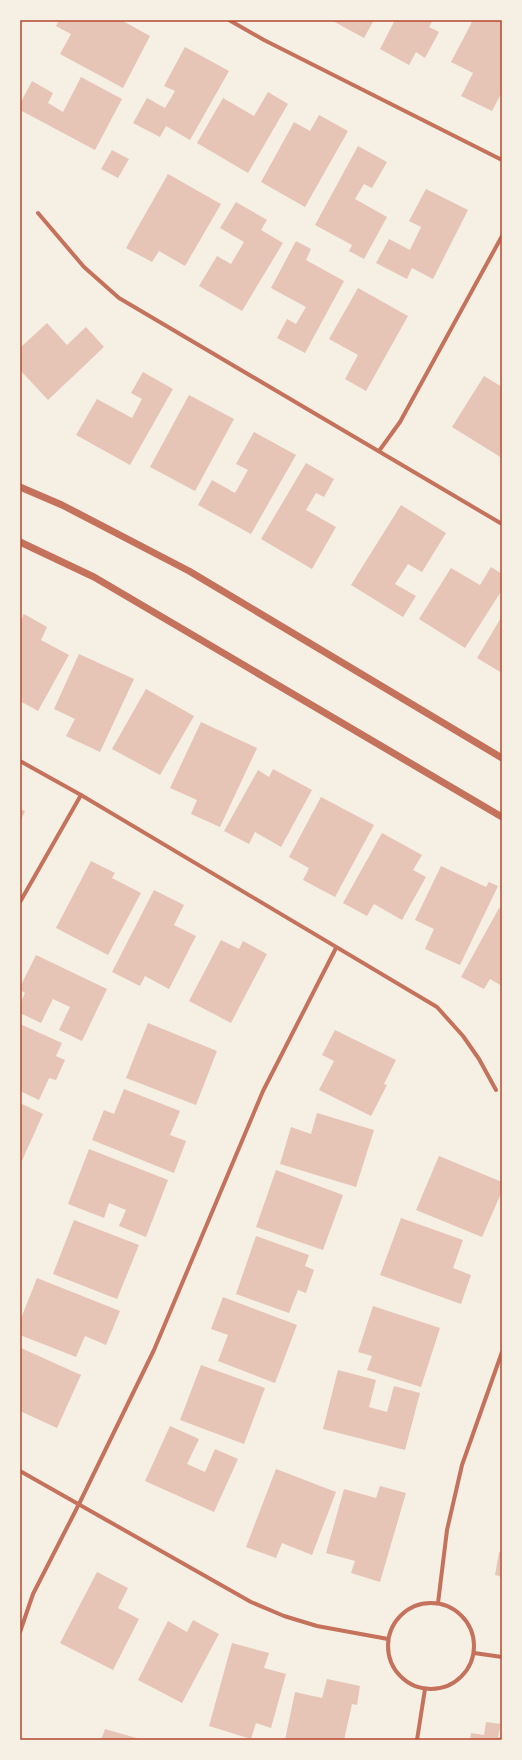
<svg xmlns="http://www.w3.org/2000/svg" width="522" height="1760" viewBox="0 0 522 1760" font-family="Ubuntu,sans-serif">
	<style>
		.building { fill: #e6c5b7 }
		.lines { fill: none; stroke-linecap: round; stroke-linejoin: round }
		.minor { stroke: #c5725c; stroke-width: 4 }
		.tertiary { stroke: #c5725c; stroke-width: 7 }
		.neatline { fill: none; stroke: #b5482f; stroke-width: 1.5 }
	</style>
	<rect width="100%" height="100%" fill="#f6efe4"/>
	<!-- building -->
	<g class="building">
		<polygon points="59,20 121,20 150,36 123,88 60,54 71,34 56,26"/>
		<polygon points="331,20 374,20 364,38"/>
		<polygon points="395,20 433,20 429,27 439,32 425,58 416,52 409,65 380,49"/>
		<polygon points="473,20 499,20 502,22 502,92 492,111 461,96 473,73 451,62"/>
		<polygon points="185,47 229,71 190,140 166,126 160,137 133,123 147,98 165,108 175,91 164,86"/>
		<polygon points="81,77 122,99 95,150 20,110 20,104 32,81 53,93 48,103 63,112"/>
		<polygon points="268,92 288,104 248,173 197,143 223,98 254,116"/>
		<polygon points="319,115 348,131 305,207 261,182 294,122 310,131"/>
		<polygon points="358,146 387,162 372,188 364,184 355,199 387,217 364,259 349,251 352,245 315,225"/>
		<polygon points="112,150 129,159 118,178 101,169"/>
		<polygon points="168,174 221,204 185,266 159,251 152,262 126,248"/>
		<polygon points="426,189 468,210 433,279 412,268 407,279 376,263 389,239 410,250 421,227 409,221"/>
		<polygon points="236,202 267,220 261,230 283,243 242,311 199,286 217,256 231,264 244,242 220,228"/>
		<polygon points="296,241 311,249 306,260 344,281 305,353 277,338 287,319 296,324 306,307 271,288"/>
		<polygon points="358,288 408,316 366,391 345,379 358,355 329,339"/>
		<polygon points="47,323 67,345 86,327 104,347 48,400 20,370 20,348"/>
		<polygon points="143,372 173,389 130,465 76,435 97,399 132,418 142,399 131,393"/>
		<polygon points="484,376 502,387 502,458 452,427"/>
		<polygon points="189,395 234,419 195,491 150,467"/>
		<polygon points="254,432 296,455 251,534 198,505 212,480 235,493 248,470 236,464"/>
		<polygon points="306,463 334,479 324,497 316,493 306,510 336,527 312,569 261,539"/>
		<polygon points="401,505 446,533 422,572 408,564 395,584 416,596 403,617 351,585"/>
		<polygon points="491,567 502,574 502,590 465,648 419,619 451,568 480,585"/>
		<polygon points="24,614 47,627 41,640 69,655 38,711 20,701 20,621"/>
		<polygon points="502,616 502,673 477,658"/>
		<polygon points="79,654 134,679 100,752 66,736 75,719 54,709"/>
		<polygon points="146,689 194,716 160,775 112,749"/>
		<polygon points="201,722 257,748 220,827 191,814 197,800 170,788"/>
		<polygon points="273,769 312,790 281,847 255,832 249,844 224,831 258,770 269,777"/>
		<polygon points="321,797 374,825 335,897 303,880 309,868 289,857"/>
		<polygon points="20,809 25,811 20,822"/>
		<polygon points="382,833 422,855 413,870 426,877 402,920 374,904 367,916 343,903"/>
		<polygon points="91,861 115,873 112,878 141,893 108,955 56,928"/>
		<polygon points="441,866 486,887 489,882 498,886 460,965 425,949 434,929 415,920"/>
		<polygon points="154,890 184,905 174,925 196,936 169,989 145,976 140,986 112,972"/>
		<polygon points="499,908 502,910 502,986 490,979 484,989 461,977"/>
		<polygon points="221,940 239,949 243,941 267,954 231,1023 189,1001"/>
		<polygon points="36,955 107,989 82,1041 59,1030 70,1007 53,999 41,1023 20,1013 20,1004 25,993 20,990 20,987"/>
		<polygon points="148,1023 217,1051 196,1105 126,1078"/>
		<polygon points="20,1024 62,1043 56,1056 65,1060 56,1080 49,1078 39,1100 20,1091"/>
		<polygon points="335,1030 396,1060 384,1084 387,1085 371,1116 319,1090 334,1061 322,1055"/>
		<polygon points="124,1089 180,1111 170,1135 186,1141 174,1173 92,1140 104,1110 114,1114"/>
		<polygon points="20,1103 43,1114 20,1165"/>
		<polygon points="317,1113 374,1130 356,1187 280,1164 291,1127 311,1134"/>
		<polygon points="89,1149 168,1180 146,1237 119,1226 126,1210 109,1203 104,1218 68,1204"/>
		<polygon points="439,1156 502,1182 502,1191 482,1237 416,1210"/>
		<polygon points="276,1170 343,1195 323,1250 256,1227"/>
		<polygon points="401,1218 463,1240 453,1268 471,1275 461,1304 380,1275"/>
		<polygon points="74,1220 139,1245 117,1299 53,1274"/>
		<polygon points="256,1236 309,1255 305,1266 314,1270 306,1293 298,1290 289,1313 236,1294"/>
		<polygon points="37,1278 120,1311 106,1345 85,1336 76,1357 20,1335 20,1321"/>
		<polygon points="223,1297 297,1325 275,1383 218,1361 228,1335 211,1329"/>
		<polygon points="373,1306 440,1328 421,1387 367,1370 372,1356 358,1352"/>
		<polygon points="21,1348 81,1375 57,1428 20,1411"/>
		<polygon points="201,1365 265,1388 244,1444 180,1420"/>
		<polygon points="338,1370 376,1380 369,1407 387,1412 394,1386 420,1393 405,1450 323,1429"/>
		<polygon points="170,1426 199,1439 187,1464 205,1472 215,1449 238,1459 214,1512 145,1481"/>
		<polygon points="276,1469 336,1492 312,1555 282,1543 276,1558 246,1547"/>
		<polygon points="380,1486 406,1493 380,1582 351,1573 355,1561 326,1553 344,1489 376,1498"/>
		<polygon points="499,1552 502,1553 502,1577 495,1575"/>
		<polygon points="97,1572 128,1588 118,1608 139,1619 113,1670 60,1643"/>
		<polygon points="193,1620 219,1634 182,1703 138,1680 168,1621 187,1632"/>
		<polygon points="232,1643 269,1653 264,1668 286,1674 271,1728 256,1723 251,1739 209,1726"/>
		<polygon points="327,1679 360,1686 357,1705 352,1704 344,1740 285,1740 295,1692 322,1698"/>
		<polygon points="486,1722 501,1724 498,1737 502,1737 502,1740 470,1740 471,1733 484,1735"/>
		<polygon points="105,1729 143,1740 101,1740"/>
	</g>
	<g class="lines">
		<!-- minor -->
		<g class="minor">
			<polyline points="229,20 264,40 502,160"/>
			<polyline points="38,213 84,267 119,298 502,524"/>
			<polyline points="379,451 400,422 502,236"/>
			<polyline points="20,761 81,795 437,1007 463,1036 479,1059 496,1090"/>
			<polyline points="20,902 81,795"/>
			<polyline points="20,1471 251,1602 284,1616 317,1626 388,1639"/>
			<circle cx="431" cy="1646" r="43"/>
			<polyline points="438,1603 447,1530 462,1465 502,1352"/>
			<polyline points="20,1632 33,1594 79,1504 154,1350 263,1091 336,948"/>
			<polyline points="474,1653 502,1657"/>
			<polyline points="417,1740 425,1689"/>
		</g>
		<!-- tertiary -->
		<g class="tertiary">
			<polyline points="20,487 62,505 189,571 502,758"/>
			<polyline points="20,542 94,577 502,817"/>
		</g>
	</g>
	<!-- border -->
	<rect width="522" height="1760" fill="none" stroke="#f6efe4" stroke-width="42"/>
	<rect x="21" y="21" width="480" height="1718" class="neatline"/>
</svg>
